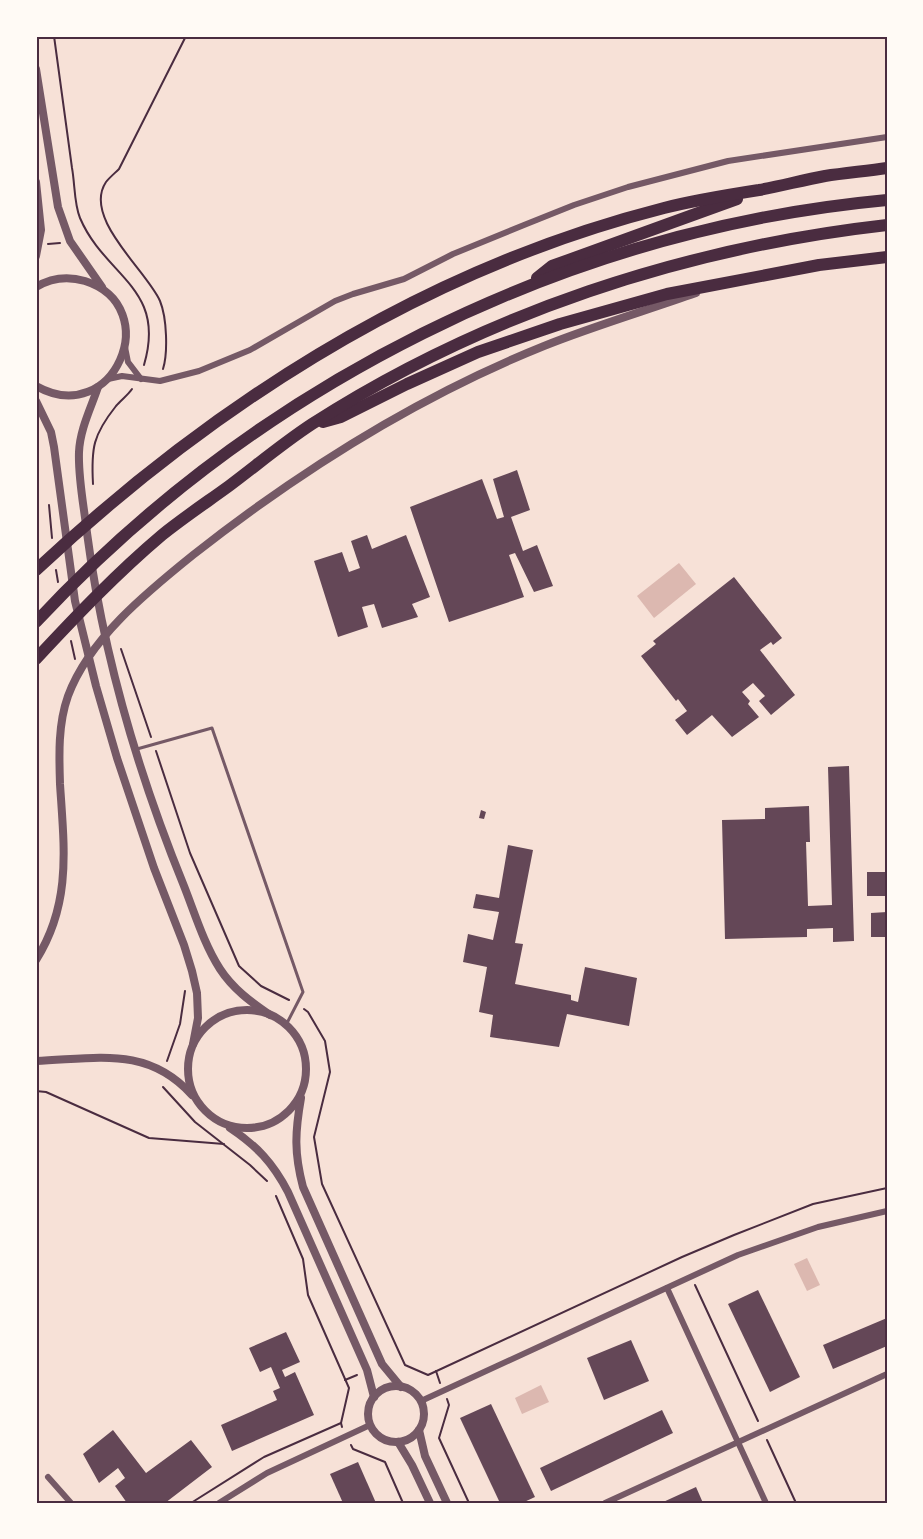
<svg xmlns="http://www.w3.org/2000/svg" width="923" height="1539" viewBox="0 0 923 1539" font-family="Barlow,sans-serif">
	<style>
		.water { fill: #dcb8b0 }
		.building { fill: #644757 }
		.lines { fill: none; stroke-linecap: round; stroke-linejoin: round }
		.path { stroke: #4a2c40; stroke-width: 2 }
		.service { stroke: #755966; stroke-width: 3 }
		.minor { stroke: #755966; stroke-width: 6 }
		.tertiary { stroke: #755966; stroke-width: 8 }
		.motorway { stroke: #4a2c40; stroke-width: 12 }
		.neatline { fill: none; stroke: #4a2c40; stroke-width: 2 }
	</style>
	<rect width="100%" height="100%" fill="#f7e1d7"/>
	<!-- water -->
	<g class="water">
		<polygon points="679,563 696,584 654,618 637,596"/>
		<polygon points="807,1258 820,1285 807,1291 794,1264"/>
		<polygon points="541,1385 549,1402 522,1414 515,1398"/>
	</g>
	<!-- building -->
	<g class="building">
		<polygon points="517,470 530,510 511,517 523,551 537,545 553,586 534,592 515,553 509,555 524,597 449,622 410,507 482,479 497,519 504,517 493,479"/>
		<polygon points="367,535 372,549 406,535 430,597 412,604 418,617 382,628 374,604 362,607 368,627 338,637 314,561 342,552 349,572 360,568 351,541"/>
		<polygon points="734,577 782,638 773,645 771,642 760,650 795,695 771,715 759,701 765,696 753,683 742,692 750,701 748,704 759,717 732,737 712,715 687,735 675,720 687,711 678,699 676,701 641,656 656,644 653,641"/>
		<polygon points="849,766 854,941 833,942 833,928 807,929 807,937 725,939 722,820 765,819 765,808 809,806 810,842 806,842 808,906 832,905 828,767"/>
		<polygon points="481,810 486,812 484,819 479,818"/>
		<polygon points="508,845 533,850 515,943 523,944 515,984 571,995 571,1000 578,1002 585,967 637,978 629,1026 567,1014 559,1047 490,1037 493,1015 479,1012 487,967 463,962 468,934 493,940 499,912 473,908 476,894 499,898"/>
		<rect x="867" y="872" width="20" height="24"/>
		<polygon points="887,912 887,937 871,937 871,913"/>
		<polygon points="758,1290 800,1377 770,1392 728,1304"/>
		<polygon points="887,1318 887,1346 833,1369 823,1345"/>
		<polygon points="286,1332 300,1362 282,1370 285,1377 295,1372 314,1415 232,1451 221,1425 277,1400 273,1391 280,1388 271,1367 260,1372 249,1348"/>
		<polygon points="631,1340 649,1381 604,1400 587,1358"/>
		<polygon points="491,1404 535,1497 522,1503 500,1503 460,1418"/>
		<polygon points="662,1410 673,1433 551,1491 540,1468"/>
		<polygon points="113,1430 146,1473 191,1440 212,1467 165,1503 127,1503 115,1486 125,1478 118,1468 99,1483 83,1454"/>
		<polygon points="358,1462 376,1503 343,1503 330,1474"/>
		<polygon points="696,1487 703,1503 661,1503"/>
	</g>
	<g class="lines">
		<!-- path -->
		<g class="path">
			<path d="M54 36C60 80 66 124 72 168 75 184 74 204 80 218 105 277 167 287 144 365"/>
			<polyline points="48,244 60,243"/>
			<path d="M163 369C168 353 167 318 160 301 147 271 82 218 106 182 109 178 115 173 119 169L186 36"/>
			<path d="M93 484C91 448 93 435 116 406 121 400 128 395 132 389"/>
			<polyline points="49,505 52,538"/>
			<polyline points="56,570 58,582"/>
			<polyline points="71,641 75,659"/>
			<polyline points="121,649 151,737"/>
			<polyline points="156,751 190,853 239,966 261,986 289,1000"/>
			<polyline points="304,1009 308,1012 325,1041 330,1072 314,1137 322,1184 405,1365 428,1375 682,1257 734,1235 813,1204 887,1188"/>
			<polyline points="167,1061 180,1024 185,991"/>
			<polyline points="163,1087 195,1122 250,1165 267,1181"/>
			<polyline points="36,1091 46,1092 149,1138 224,1144"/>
			<polyline points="276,1196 303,1259 308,1295 349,1388 341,1423 342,1427"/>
			<polyline points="695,1285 758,1421"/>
			<polyline points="436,1371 440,1383"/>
			<polyline points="345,1380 357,1375"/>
			<polyline points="447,1399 449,1405 439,1438 469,1503"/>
			<polyline points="767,1440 796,1503"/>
			<polyline points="351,1445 353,1449 385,1462 403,1503"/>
			<polyline points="191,1503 264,1457 341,1423"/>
		</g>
		<!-- service -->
		<polyline class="service" points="137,749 212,728 303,992 286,1025"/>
		<!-- minor -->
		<g class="minor">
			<polyline points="125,347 128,362 141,379"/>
			<polyline points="108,379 122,376 160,381 199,371 250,350 335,301 353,294 404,279 453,254 524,225 574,205 628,187 728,161 887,137"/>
			<polyline points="667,1288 766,1503"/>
			<polyline points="421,1401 738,1255 818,1227 887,1211"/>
			<polyline points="48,1477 71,1503"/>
			<polyline points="219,1503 267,1473 370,1425"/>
			<polyline points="605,1503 887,1374"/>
		</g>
		<!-- tertiary -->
		<g class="tertiary">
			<polyline points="36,69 58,207 70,241 102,287"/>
			<polyline points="36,182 41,230 36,256"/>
			<path d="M36 287C51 278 68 276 85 281 166 307 114 430 36 386"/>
			<path d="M98 387C91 408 80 429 79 452 78 479 84 506 87 533 103 654 138 773 184 886 195 914 204 944 220 969 233 989 251 1002 270 1015"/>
			<polyline points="36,401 51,432 54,447 75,601 96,686 117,758 154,868 184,945 192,971 197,993 198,1018 193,1044"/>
			<path d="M36 960C72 903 64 847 60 784 59 755 58 724 68 696 89 639 147 592 193 555 301 470 417 397 544 346 594 326 645 311 696 293"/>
			<circle cx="247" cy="1069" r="59"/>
			<path d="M36 1061C96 1059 147 1045 192 1095"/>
			<path d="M301 1098C295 1132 294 1153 303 1187L382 1364 401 1387"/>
			<path d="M230 1128C257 1146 273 1163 288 1192L367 1370 374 1397"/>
			<circle cx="396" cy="1414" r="28"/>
			<polyline points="419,1430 425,1456 447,1503"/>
			<polyline points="398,1442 412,1465 430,1503"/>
		</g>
		<!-- motorway -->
		<g class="motorway">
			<polyline points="537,278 552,266 737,199"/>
			<polyline points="323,422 341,417 407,384 478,352 560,324 667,294 819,265 887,257"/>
			<path d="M36 570C215 403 424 269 664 208 695 200 727 195 759 190 781 186 803 180 825 176 845 173 866 171 887 168"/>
			<path d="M36 622C257 385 563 230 887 200"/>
			<path d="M36 659C76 616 117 573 162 535 183 518 207 502 229 486 257 465 283 443 312 424 485 313 684 248 887 225"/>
		</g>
	</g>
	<!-- border -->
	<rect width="923" height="1539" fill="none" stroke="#fffaf5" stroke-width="75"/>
	<rect x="38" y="38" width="848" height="1464" class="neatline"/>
</svg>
